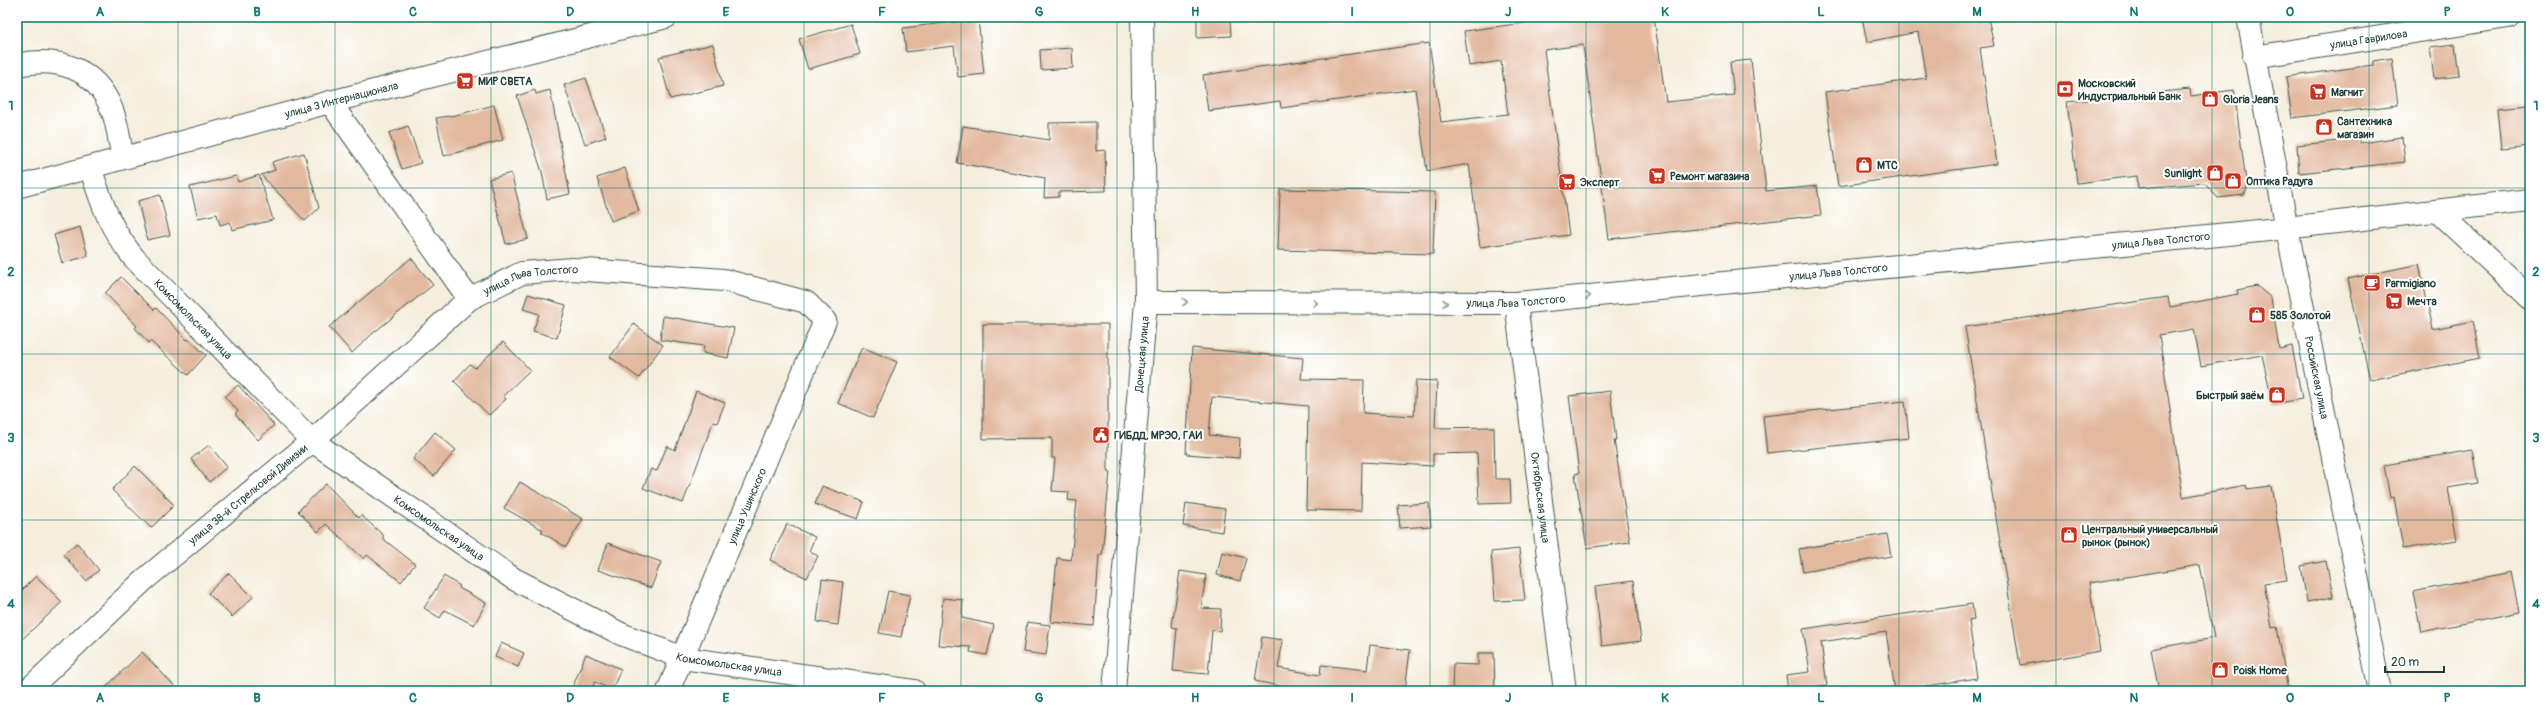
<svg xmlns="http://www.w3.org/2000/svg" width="2547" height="708" viewBox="0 0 2547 708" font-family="Pangolin,sans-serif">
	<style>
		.building { fill: #e2b89e }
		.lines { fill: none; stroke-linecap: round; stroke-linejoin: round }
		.minor-casing { stroke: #3f584d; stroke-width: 24 }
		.major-casing { stroke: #3f584d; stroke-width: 24 }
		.minor { stroke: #fff; stroke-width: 22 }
		.major { stroke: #fff; stroke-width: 22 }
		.oneway { stroke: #8f9e9a }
		.grid { fill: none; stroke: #0f766e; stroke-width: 1; stroke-opacity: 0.55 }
		.labels { text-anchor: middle; stroke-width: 4; stroke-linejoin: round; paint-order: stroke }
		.street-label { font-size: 11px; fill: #1f3d34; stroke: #fff }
		.poi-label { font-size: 11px; font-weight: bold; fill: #1f3d34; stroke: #fff; text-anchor: start }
		.neatline { fill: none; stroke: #0f766e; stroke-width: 1.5 }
		.grid-label { font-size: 13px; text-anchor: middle; font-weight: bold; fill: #0f766e }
	</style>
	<rect width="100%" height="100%" fill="#fff"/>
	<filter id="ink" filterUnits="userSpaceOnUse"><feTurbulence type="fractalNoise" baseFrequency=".025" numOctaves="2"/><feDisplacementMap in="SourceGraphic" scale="8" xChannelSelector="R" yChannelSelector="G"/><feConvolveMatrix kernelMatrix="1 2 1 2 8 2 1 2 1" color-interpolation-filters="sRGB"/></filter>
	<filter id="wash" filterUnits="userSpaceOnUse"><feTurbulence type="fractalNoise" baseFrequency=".012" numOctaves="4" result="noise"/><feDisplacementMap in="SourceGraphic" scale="16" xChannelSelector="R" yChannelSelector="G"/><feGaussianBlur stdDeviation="0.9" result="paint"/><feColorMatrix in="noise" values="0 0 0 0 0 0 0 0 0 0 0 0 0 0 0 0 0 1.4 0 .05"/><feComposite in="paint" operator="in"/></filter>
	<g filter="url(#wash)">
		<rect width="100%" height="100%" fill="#f5eedd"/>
		<g id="blocks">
			<!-- building -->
			<g class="building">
				<polygon points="1197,17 1230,17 1231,36 1197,38"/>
				<polygon points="1569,17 1654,17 1666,102 1734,95 1730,62 1751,60 1766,191 1817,186 1821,215 1609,239 1583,45 1544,50 1569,235 1480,247 1469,164 1427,171 1415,89 1281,108 1280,101 1208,111 1203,75 1429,43 1441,122 1508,114 1501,61 1469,66 1464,31"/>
				<polygon points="1862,17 1988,17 1994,46 1980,48 1997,164 1838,186 1825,92 1926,78 1918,32 1867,42"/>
				<polygon points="978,19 984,74 958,77 954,46 906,52 903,28"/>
				<polygon points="851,24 860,54 808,69 799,39"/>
				<polygon points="713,44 723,86 670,99 659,57"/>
				<polygon points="2455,44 2459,76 2434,79 2430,47"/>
				<polygon points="1072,48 1073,68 1041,70 1040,50"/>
				<polygon points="2392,58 2398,105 2292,118 2286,77 2373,65 2373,61"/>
				<polygon points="586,78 606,137 585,144 564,85"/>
				<polygon points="2190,89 2191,96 2234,90 2247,189 2244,195 2218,198 2205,183 2138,188 2137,176 2077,183 2067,102"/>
				<polygon points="535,90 536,94 550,90 570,194 547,199 542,172 517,96"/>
				<polygon points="494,105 503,140 444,156 436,118 456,115"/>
				<polygon points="2530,105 2530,146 2501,149 2497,108"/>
				<polygon points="1096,122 1096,151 1105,150 1106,191 1059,192 1059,197 1044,198 1045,178 957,163 963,126 1049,140 1049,123"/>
				<polygon points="408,126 421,163 402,169 389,133"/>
				<polygon points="2402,137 2405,162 2299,173 2297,145 2360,139 2360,143"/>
				<polygon points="304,153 319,208 305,221 261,175 275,170 272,162"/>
				<polygon points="625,168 639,211 611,221 597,178"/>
				<polygon points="511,173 528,239 506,244 489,179"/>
				<polygon points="259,175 273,220 232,230 230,222 220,225 217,214 198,218 190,187 236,176 238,182"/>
				<polygon points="1280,189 1435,192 1433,254 1278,250"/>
				<polygon points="160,195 170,235 147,240 138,201"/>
				<polygon points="80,227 88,256 62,263 54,235"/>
				<polygon points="411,258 433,285 372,334 352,353 329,327"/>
				<polygon points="2419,264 2433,329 2473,321 2480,358 2370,380 2348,279"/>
				<polygon points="121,277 154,310 156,308 187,340 188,339 206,355 188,375 150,341 149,343 135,328 137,326 105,293"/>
				<polygon points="2257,286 2271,298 2279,349 2292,346 2302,399 2273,404 2262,355 2201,366 2194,329 2159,335 2183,497 2246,485 2247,489 2271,486 2287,580 2264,583 2272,628 2277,627 2288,691 2159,691 2151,649 2214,638 2200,565 2089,583 2100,651 2020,665 1965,327 2168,297 2170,307 2238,294 2237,290"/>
				<polygon points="528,294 566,305 557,338 533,331 539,314 523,309"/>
				<polygon points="663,316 734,328 728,358 703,353 704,346 660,340"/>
				<polygon points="634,324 663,345 639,378 610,357"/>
				<polygon points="983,324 1108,324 1108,471 1110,471 1102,555 1099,555 1094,626 1051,622 1057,558 1071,560 1077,501 1068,500 1069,492 1052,491 1055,458 1052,458 1052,438 983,439"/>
				<polygon points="503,342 530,370 503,396 506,399 489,415 454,381 470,364 475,368"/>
				<polygon points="862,347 897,362 873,418 838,403"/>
				<polygon points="1192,348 1303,358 1301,379 1364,380 1363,413 1414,416 1416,380 1437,381 1435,428 1494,427 1495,479 1510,479 1511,503 1479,504 1477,453 1433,454 1433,466 1362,462 1361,511 1306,510 1308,406 1212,397 1209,435 1240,438 1239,458 1186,454"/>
				<polygon points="238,385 274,425 258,440 235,414 238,411 225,397"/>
				<polygon points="696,391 725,403 717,423 713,422 683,503 643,488 651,469 657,471 667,446 675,450"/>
				<polygon points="1610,391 1616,440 1614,440 1630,542 1587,548 1575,474 1579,473 1569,396"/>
				<polygon points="1905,401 1909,438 1767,453 1763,416"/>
				<polygon points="435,432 456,450 434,476 413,459"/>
				<polygon points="209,445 227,467 209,482 191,459"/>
				<polygon points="2472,450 2478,483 2448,488 2457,540 2403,549 2394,497 2390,498 2384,465"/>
				<polygon points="135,466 174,505 151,528 112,490"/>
				<polygon points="520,482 583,519 566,547 541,532 543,530 504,508"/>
				<polygon points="326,484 359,518 361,515 384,536 382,538 415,564 401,582 367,555 364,559 326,524 318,532 298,511"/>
				<polygon points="822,486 864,502 858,519 815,504"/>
				<polygon points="1186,503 1225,509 1222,532 1183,526"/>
				<polygon points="1429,503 1431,526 1400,528 1398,505"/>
				<polygon points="787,524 815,537 809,551 818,556 807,578 770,560"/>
				<polygon points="1887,534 1891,556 1803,572 1799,549"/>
				<polygon points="77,543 99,570 86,581 63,554"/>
				<polygon points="608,543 661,562 651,588 598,570"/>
				<polygon points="1519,549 1525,600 1495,601 1491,552"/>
				<polygon points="1222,552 1246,558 1240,581 1217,575"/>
				<polygon points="2326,561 2333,597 2307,602 2301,566"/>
				<polygon points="1180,571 1206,575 1201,608 1221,609 1220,631 1212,630 1208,674 1173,671 1177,628 1172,627"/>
				<polygon points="2511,572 2519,612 2421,632 2413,592"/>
				<polygon points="229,573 253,597 232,617 208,593"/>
				<polygon points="36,576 62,602 17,644 17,595"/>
				<polygon points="444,576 460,586 459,588 486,603 474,625 445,610 440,618 424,608"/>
				<polygon points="822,579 843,582 838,625 817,622"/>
				<polygon points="1633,581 1641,641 1602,646 1595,586"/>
				<polygon points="888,591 910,595 901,637 879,633"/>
				<polygon points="943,598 963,600 962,618 994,625 987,655 970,652 971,647 938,645"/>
				<polygon points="1972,604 1974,620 1969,621 1977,678 1895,691 1886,632 1821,642 1827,685 1788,691 1786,675 1810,672 1803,629"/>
				<polygon points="1027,622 1050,625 1046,655 1023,652"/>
				<polygon points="1262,637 1283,640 1278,668 1320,675 1321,665 1367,670 1370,645 1410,650 1405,691 1292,691 1279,689 1279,686 1255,681"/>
				<polygon points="501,643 524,653 518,667 495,657"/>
				<polygon points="142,652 179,691 102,691"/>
				<polygon points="1478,653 1494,653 1495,691 1452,691 1453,664 1478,665"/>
				<polygon points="586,654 621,669 612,690 595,682 591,691 571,691"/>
			</g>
		</g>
	</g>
	<g filter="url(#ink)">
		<use href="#blocks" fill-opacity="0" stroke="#3f584d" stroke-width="1"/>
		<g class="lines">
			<defs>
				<g id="minor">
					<path id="s1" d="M2254 57 2508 17"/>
					<path d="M17 65C58 56 96 68 112 110 118 124 119 142 123 157"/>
					<polyline points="330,102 469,299"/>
					<path id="s2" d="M90 167C103 206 108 225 134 258L312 441 514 579 621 634 683 658 914 691"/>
					<polyline points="2438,212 2530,298"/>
					<path id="s3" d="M1146 302 1516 303 2259 231 2530 200"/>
					<path id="s4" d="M1516 303 1565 691"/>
					<path id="s5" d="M27 691 144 580 312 441 469 299 522 273 572 269 724 280 806 302 825 321 668 691"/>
					<path id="s6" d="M1114 691 1146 302 1142 17"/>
				</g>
				<g id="major">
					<path id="s7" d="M2248 17 2287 229 2380 691"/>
					<path id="s8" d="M17 187 330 102 666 17"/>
				</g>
			</defs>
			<!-- minor casing -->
			<use href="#minor" class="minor-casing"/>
			<!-- major casing -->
			<use href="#major" class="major-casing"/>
			<!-- minor -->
			<use href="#minor" class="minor"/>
			<!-- major -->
			<use href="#major" class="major"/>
		</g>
		<!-- one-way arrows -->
		<defs><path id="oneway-chevron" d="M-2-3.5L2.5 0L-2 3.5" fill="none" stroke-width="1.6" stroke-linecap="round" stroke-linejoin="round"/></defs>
		<g class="oneway">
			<use href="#oneway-chevron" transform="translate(1588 296) rotate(-6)"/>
			<use href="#oneway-chevron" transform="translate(1185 302)"/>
			<use href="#oneway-chevron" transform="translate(1315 303)"/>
			<use href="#oneway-chevron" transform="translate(1445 303)"/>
		</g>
	</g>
	<!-- grid -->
	<path class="grid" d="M178 17V691M335 17V691M491 17V691M648 17V691M804 17V691M961 17V691M1117 17V691M1274 17V691M1430 17V691M1586 17V691M1743 17V691M1899 17V691M2056 17V691M2212 17V691M2369 17V691M17 188H2530M17 354H2530M17 520H2530"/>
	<!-- icons -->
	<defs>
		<symbol id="supermarket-square" viewBox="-11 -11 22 22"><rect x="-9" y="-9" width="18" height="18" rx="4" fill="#c8321e" stroke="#fff"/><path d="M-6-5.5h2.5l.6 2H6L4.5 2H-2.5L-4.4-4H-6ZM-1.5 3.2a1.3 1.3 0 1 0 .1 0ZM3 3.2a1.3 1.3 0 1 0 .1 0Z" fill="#fff"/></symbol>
		<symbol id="bank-square" viewBox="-11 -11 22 22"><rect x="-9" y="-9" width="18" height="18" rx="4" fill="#c8321e" stroke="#fff"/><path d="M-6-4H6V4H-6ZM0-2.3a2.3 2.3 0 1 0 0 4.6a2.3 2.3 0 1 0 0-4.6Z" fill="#fff"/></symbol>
		<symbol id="shop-square" viewBox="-11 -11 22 22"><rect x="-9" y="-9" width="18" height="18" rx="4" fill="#c8321e" stroke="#fff"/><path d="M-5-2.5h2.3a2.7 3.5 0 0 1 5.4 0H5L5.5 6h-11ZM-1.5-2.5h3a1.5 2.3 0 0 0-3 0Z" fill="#fff"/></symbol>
		<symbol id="cafe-square" viewBox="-11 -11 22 22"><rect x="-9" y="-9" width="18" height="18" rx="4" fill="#c8321e" stroke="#fff"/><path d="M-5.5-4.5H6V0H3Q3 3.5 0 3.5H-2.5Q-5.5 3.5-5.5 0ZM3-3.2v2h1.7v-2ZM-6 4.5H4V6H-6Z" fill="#fff"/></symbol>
		<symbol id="civic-square" viewBox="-11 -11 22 22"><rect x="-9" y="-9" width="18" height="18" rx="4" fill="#c8321e" stroke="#fff"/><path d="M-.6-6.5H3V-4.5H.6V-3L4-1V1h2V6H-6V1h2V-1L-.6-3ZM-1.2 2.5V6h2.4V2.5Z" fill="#fff"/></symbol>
	</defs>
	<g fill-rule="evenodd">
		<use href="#supermarket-square" x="455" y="71" width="20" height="20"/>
		<use href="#bank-square" x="2055" y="79" width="20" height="20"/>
		<use href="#supermarket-square" x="2308" y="82" width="20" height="20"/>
		<use href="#shop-square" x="2200" y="89" width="20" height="20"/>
		<use href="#shop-square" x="2314" y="117" width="20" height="20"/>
		<use href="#shop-square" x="1854" y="155" width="20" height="20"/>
		<use href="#shop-square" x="2205" y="163" width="20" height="20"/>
		<use href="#supermarket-square" x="1647" y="166" width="20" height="20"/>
		<use href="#shop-square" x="2223" y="171" width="20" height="20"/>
		<use href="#supermarket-square" x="1557" y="172" width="20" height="20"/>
		<use href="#cafe-square" x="2362" y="273" width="20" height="20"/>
		<use href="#supermarket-square" x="2384" y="291" width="20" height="20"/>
		<use href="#shop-square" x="2247" y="305" width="20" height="20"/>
		<use href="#shop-square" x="2267" y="385" width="20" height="20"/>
		<use href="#civic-square" x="1091" y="425" width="20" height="20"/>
		<use href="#shop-square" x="2059" y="525" width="20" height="20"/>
		<use href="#shop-square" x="2210" y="660" width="20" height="20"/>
	</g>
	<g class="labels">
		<!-- street labels -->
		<g class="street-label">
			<text dy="4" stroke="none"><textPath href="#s1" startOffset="116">улица Гаврилова</textPath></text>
			<text dy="4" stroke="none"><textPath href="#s8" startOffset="336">улица 3 Интернационала</textPath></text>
			<text dy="4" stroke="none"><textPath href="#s3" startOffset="1018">улица Льва Толстого</textPath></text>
			<text dy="4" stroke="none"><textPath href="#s3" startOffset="694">улица Льва Толстого</textPath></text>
			<text dy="4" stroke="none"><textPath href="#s5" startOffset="657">улица Льва Толстого</textPath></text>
			<text dy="4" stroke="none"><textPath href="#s3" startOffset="370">улица Льва Толстого</textPath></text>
			<text dy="4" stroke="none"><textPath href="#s2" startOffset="187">Комсомольская улица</textPath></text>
			<text dy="4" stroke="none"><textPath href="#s6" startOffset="338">Донецкая улица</textPath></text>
			<text dy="4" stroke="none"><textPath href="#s7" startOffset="367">Российская улица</textPath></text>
			<text dy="4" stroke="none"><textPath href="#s5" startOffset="296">улица 38-й Стрелковой Дивизии</textPath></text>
			<text dy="4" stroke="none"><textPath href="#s4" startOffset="196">Октябрьская улица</textPath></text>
			<text transform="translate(747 506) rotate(-67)" y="4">улица Ушинского</text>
			<text dy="4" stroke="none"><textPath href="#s2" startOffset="511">Комсомольская улица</textPath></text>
			<text dy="4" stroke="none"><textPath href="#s2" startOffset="835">Комсомольская улица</textPath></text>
		</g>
		<!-- poi labels -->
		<g class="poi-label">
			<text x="478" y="85">МИР СВЕТА</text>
			<text x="2078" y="87">Московский<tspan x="2078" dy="13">Индустриальный Банк</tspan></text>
			<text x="2331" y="96">Магнит</text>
			<text x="2223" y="103">Gloria Jeans</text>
			<text x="2337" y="125">Сантехника<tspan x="2337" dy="13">магазин</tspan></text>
			<text x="1877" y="169">МТС</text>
			<text x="2202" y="177" text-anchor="end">Sunlight</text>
			<text x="1670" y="180">Ремонт магазина</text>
			<text x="2246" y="185">Оптика Радуга</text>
			<text x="1580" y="186">Эксперт</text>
			<text x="2385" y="287">Parmigiano</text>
			<text x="2407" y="305">Мечта</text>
			<text x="2270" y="319">585 Золотой</text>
			<text x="2264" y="399" text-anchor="end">Быстрый заём</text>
			<text x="1114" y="439">ГИБДД, МРЭО, ГАИ</text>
			<text x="2082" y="533">Центральный универсальный<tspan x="2082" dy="13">рынок (рынок)</tspan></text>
			<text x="2233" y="674">Poisk Home</text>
		</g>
	</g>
	<!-- margin -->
	<rect width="2547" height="708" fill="none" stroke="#fff" stroke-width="44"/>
	<!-- scale -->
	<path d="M2385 666v6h59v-6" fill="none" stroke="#1f3d34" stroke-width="2"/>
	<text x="2391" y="666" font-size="12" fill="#1f3d34" stroke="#ffffff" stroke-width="3" paint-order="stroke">20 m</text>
	<rect x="22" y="22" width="2503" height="664" class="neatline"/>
	<g class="grid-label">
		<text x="100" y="16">A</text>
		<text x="257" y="16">B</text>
		<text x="413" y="16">C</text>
		<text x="570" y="16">D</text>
		<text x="726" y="16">E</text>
		<text x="882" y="16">F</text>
		<text x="1039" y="16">G</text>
		<text x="1195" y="16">H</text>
		<text x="1352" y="16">I</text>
		<text x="1508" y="16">J</text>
		<text x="1665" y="16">K</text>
		<text x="1821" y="16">L</text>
		<text x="1977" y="16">M</text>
		<text x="2134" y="16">N</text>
		<text x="2290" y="16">O</text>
		<text x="2447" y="16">P</text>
		<text x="11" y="110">1</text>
		<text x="2536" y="110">1</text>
		<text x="11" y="276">2</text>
		<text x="2536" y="276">2</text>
		<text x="11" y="442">3</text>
		<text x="2536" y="442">3</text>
		<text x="11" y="608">4</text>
		<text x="2536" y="608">4</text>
		<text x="100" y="702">A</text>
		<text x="257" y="702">B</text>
		<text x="413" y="702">C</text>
		<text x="570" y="702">D</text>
		<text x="726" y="702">E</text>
		<text x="882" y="702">F</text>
		<text x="1039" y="702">G</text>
		<text x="1195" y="702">H</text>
		<text x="1352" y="702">I</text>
		<text x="1508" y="702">J</text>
		<text x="1665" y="702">K</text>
		<text x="1821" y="702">L</text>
		<text x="1977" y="702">M</text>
		<text x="2134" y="702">N</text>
		<text x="2290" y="702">O</text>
		<text x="2447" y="702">P</text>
	</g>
</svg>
